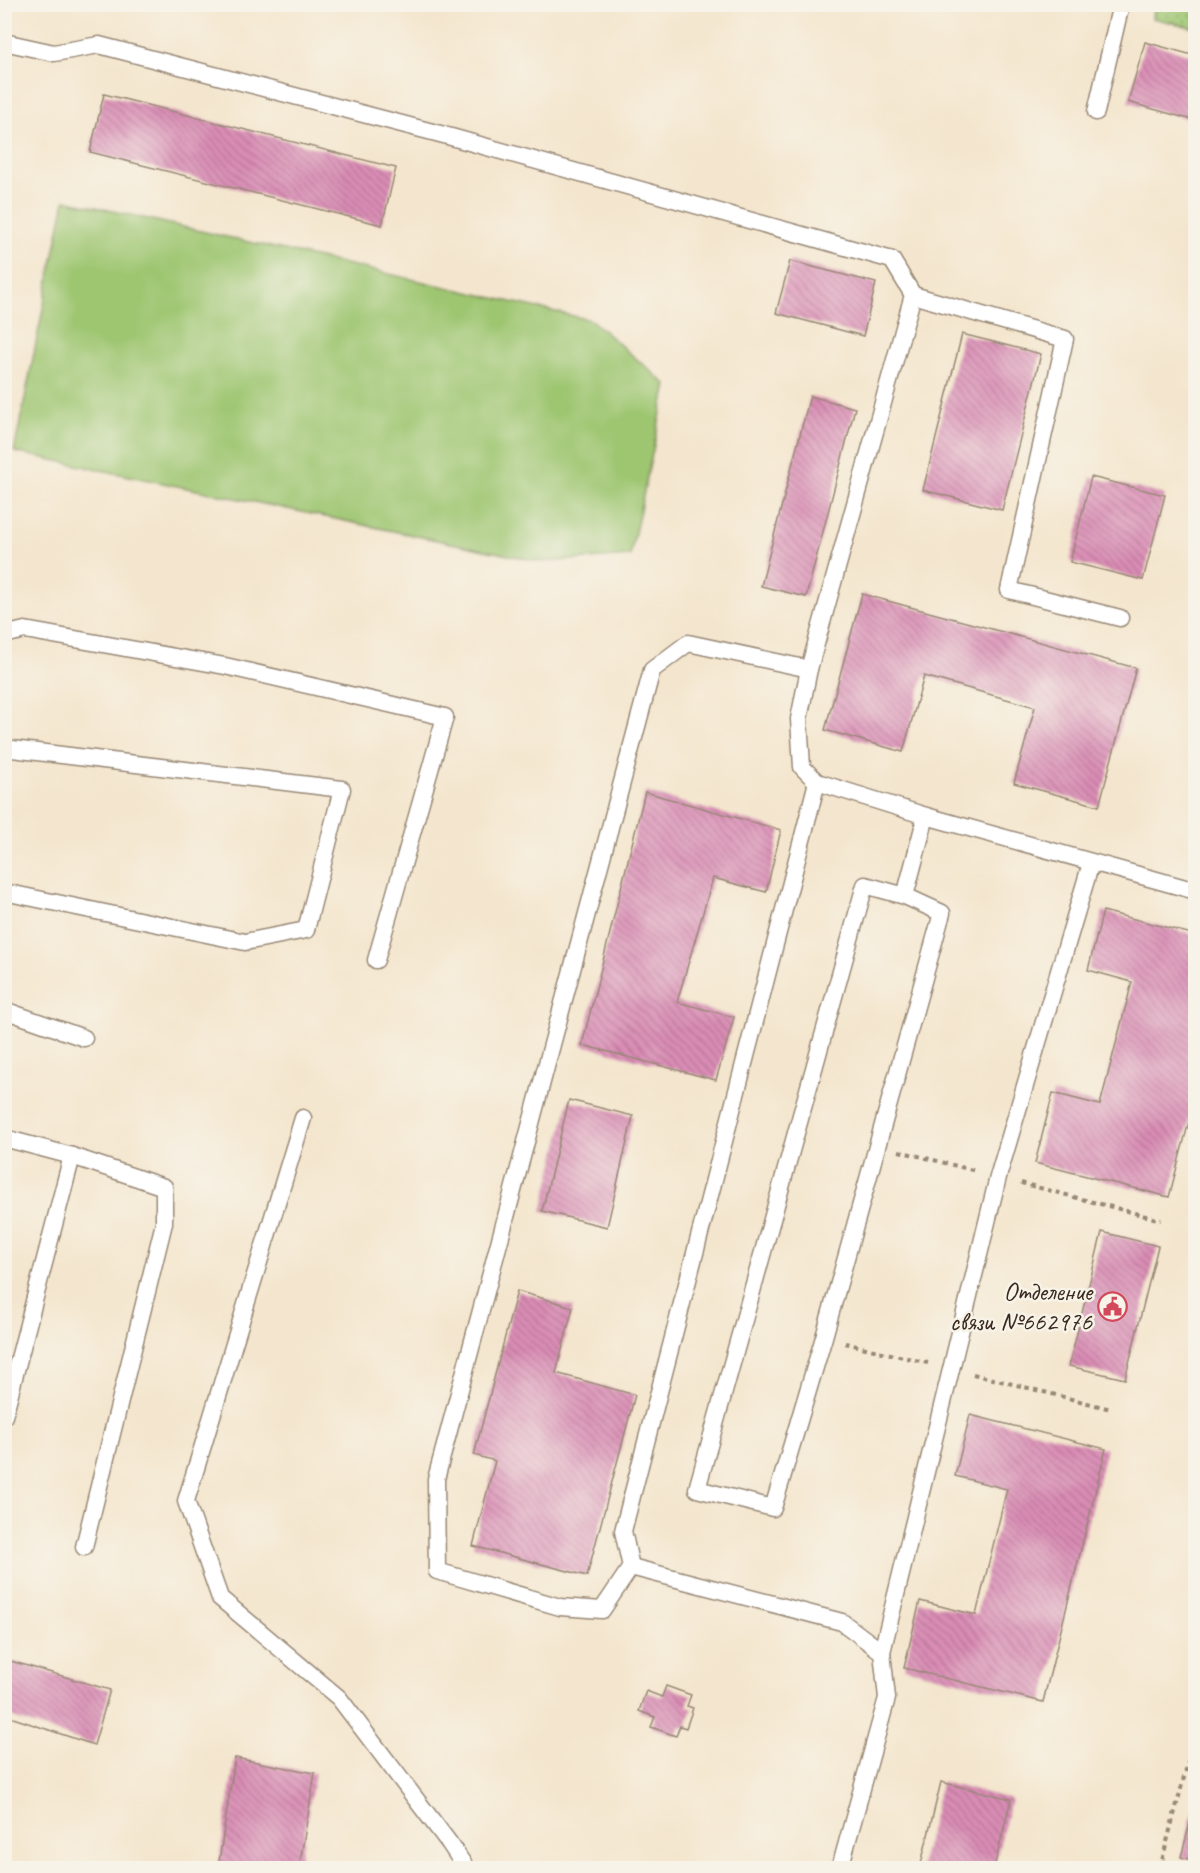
<svg xmlns="http://www.w3.org/2000/svg" width="1200" height="1873" viewBox="0 0 1200 1873" font-family="Caveat,sans-serif">
	<style>
		.grass { fill: url(#grass-dots); stroke: #6c7848; stroke-width: 1.5 }
		.park { fill: #9ec671; stroke: #6c7848; stroke-width: 1.5 }
		.building { fill: url(#building-back-hatch) }
		.lines { fill: none; stroke-linecap: round; stroke-linejoin: round }
		.lane-casing { stroke: #988876; stroke-width: 19 }
		.path { stroke: #988876; stroke-width: 4; stroke-dasharray: 4.5 4.5; stroke-linecap: butt }
		.lane { stroke: #fff; stroke-width: 16 }
		.labels { text-anchor: middle; stroke-width: 5; stroke-linejoin: round; paint-order: stroke }
		.poi-label { font-size: 26px; fill: #3b2a1e; stroke: #f7f3e8; text-anchor: end }
	</style>
	<defs>
		<pattern id="grass-dots" width="8" height="8" patternUnits="userSpaceOnUse" patternTransform="scale(1.5)"><rect width="8" height="8" fill="#9ec671"/><path d="M2 2h.1M6 6h.1" fill="none" stroke="#82a15c" stroke-width="1.8" stroke-linecap="round"/></pattern>
		<pattern id="building-back-hatch" width="6" height="6" patternUnits="userSpaceOnUse" patternTransform="scale(1.5)"><rect width="6" height="6" fill="#da8db6"/><path d="M-1 5l2 2M0 0l6 6M5-1l2 2" fill="none" stroke="#b27393"/></pattern>
	</defs>
	<rect width="100%" height="100%" fill="#f7f3e8"/>
	<filter id="ink" filterUnits="userSpaceOnUse"><feTurbulence type="fractalNoise" baseFrequency=".0167" numOctaves="2"/><feDisplacementMap in="SourceGraphic" scale="12" xChannelSelector="R" yChannelSelector="G"/><feConvolveMatrix kernelMatrix="1 2 1 2 8 2 1 2 1" color-interpolation-filters="sRGB"/></filter>
	<filter id="wash" filterUnits="userSpaceOnUse"><feTurbulence type="fractalNoise" baseFrequency=".008" numOctaves="4" result="noise"/><feDisplacementMap in="SourceGraphic" scale="24" xChannelSelector="R" yChannelSelector="G"/><feGaussianBlur stdDeviation="1.35" result="paint"/><feColorMatrix in="noise" values="0 0 0 0 0 0 0 0 0 0 0 0 0 0 0 0 0 1.4 0 .05"/><feComposite in="paint" operator="in"/></filter>
	<g filter="url(#wash)">
		<rect width="100%" height="100%" fill="#f4e6ce"/>
		<!-- grass -->
		<polygon class="grass" points="1156,5 1195,5 1195,28 1152,18"/>
		<!-- park -->
		<polygon class="park" points="65,200 591,320 667,385 630,556 542,562 14,452"/>
		<g id="blocks">
			<!-- building -->
			<g class="building">
				<polygon points="1145,42 1196,56 1196,121 1128,102"/>
				<polygon points="104,94 396,168 382,225 90,152"/>
				<polygon points="790,261 876,283 863,336 776,313"/>
				<polygon points="962,334 1041,354 1002,510 923,490"/>
				<polygon points="810,396 855,408 806,597 761,586"/>
				<polygon points="1091,477 1165,495 1143,580 1070,562"/>
				<polygon points="862,594 1136,668 1099,806 1014,783 1035,707 924,676 903,752 825,730"/>
				<polygon points="645,792 781,830 766,892 713,878 677,1002 734,1017 716,1080 582,1045"/>
				<polygon points="1103,911 1196,935 1196,1095 1169,1197 1035,1163 1053,1093 1100,1105 1132,982 1088,970"/>
				<polygon points="569,1100 633,1116 607,1227 542,1211"/>
				<polygon points="1102,1232 1158,1246 1125,1379 1069,1366"/>
				<polygon points="517,1291 573,1307 556,1373 635,1395 587,1576 473,1546 495,1461 474,1455"/>
				<polygon points="970,1415 1106,1449 1043,1702 904,1668 920,1601 976,1615 1007,1489 955,1476"/>
				<polygon points="4,1659 110,1690 94,1745 4,1715"/>
				<polygon points="666,1686 691,1695 687,1706 693,1708 686,1728 680,1726 676,1736 651,1727 655,1717 639,1711 646,1691 662,1697"/>
				<polygon points="235,1758 315,1773 299,1868 218,1868"/>
				<polygon points="941,1782 1011,1799 994,1868 920,1868"/>
				<polygon points="1195,1804 1196,1804 1196,1861 1181,1857"/>
			</g>
		</g>
	</g>
	<g filter="url(#ink)">
		<use href="#blocks" fill-opacity="0" stroke="#988876" stroke-width="1.5"/>
		<g class="lines">
			<defs>
				<g id="lane">
					<polyline points="4,42 54,53 99,45 444,135 892,260 913,295 809,669 799,719 802,767 817,782 926,816 1196,891"/>
					<polyline points="1096,112 1121,4"/>
					<polyline points="913,295 1065,339 1009,590 1120,618"/>
					<polyline points="4,635 25,630 225,666 445,717 376,960"/>
					<polyline points="4,748 342,789 306,930 245,942 4,892"/>
					<polyline points="817,782 623,1531 631,1567 842,1622 882,1652 887,1698 840,1868"/>
					<polyline points="905,896 865,885 697,1489 773,1508 824,1337 942,913 905,896 926,816"/>
					<polyline points="4,1010 84,1038"/>
					<polyline points="303,1118 186,1501 220,1598 339,1698 450,1844 466,1868"/>
					<polyline points="4,1138 72,1156 164,1187 164,1223 84,1547"/>
					<polyline points="4,1416 72,1156"/>
					<polyline points="631,1567 602,1610 560,1607 437,1571 436,1479 652,670 688,643 809,669"/>
					<polyline points="882,1652 998,1177 1091,863"/>
				</g>
			</defs>
			<!-- lane casing -->
			<use href="#lane" class="lane-casing"/>
			<!-- path -->
			<g class="path">
				<polyline points="899,1151 976,1171"/>
				<polyline points="1021,1183 1161,1220"/>
				<polyline points="845,1343 928,1363"/>
				<polyline points="973,1374 1111,1409"/>
				<polyline points="1160,1868 1196,1732"/>
			</g>
			<!-- lane -->
			<use href="#lane" class="lane"/>
		</g>
	</g>
	<!-- icons -->
	<defs>
		<symbol id="civic-ring" viewBox="-11 -11 22 22"><circle r="9.5" fill="#f7f3e8" stroke="#d1495b" stroke-width="1.5"/><path d="M-.6-6.5H3V-4.5H.6V-3L4-1V1h2V6H-6V1h2V-1L-.6-3ZM-1.2 2.5V6h2.4V2.5Z" fill="#d1495b"/></symbol>
	</defs>
	<g fill-rule="evenodd">
		<use href="#civic-ring" x="1096" y="1290" width="33" height="33"/>
	</g>
	<g class="labels">
		<!-- poi labels -->
		<g class="poi-label">
			<text x="1092" y="1300">Отделение<tspan x="1092" dy="30">связи №662976</tspan></text>
		</g>
	</g>
	<!-- margin -->
	<rect width="1200" height="1873" fill="none" stroke="#f7f3e8" stroke-width="24"/>
</svg>
